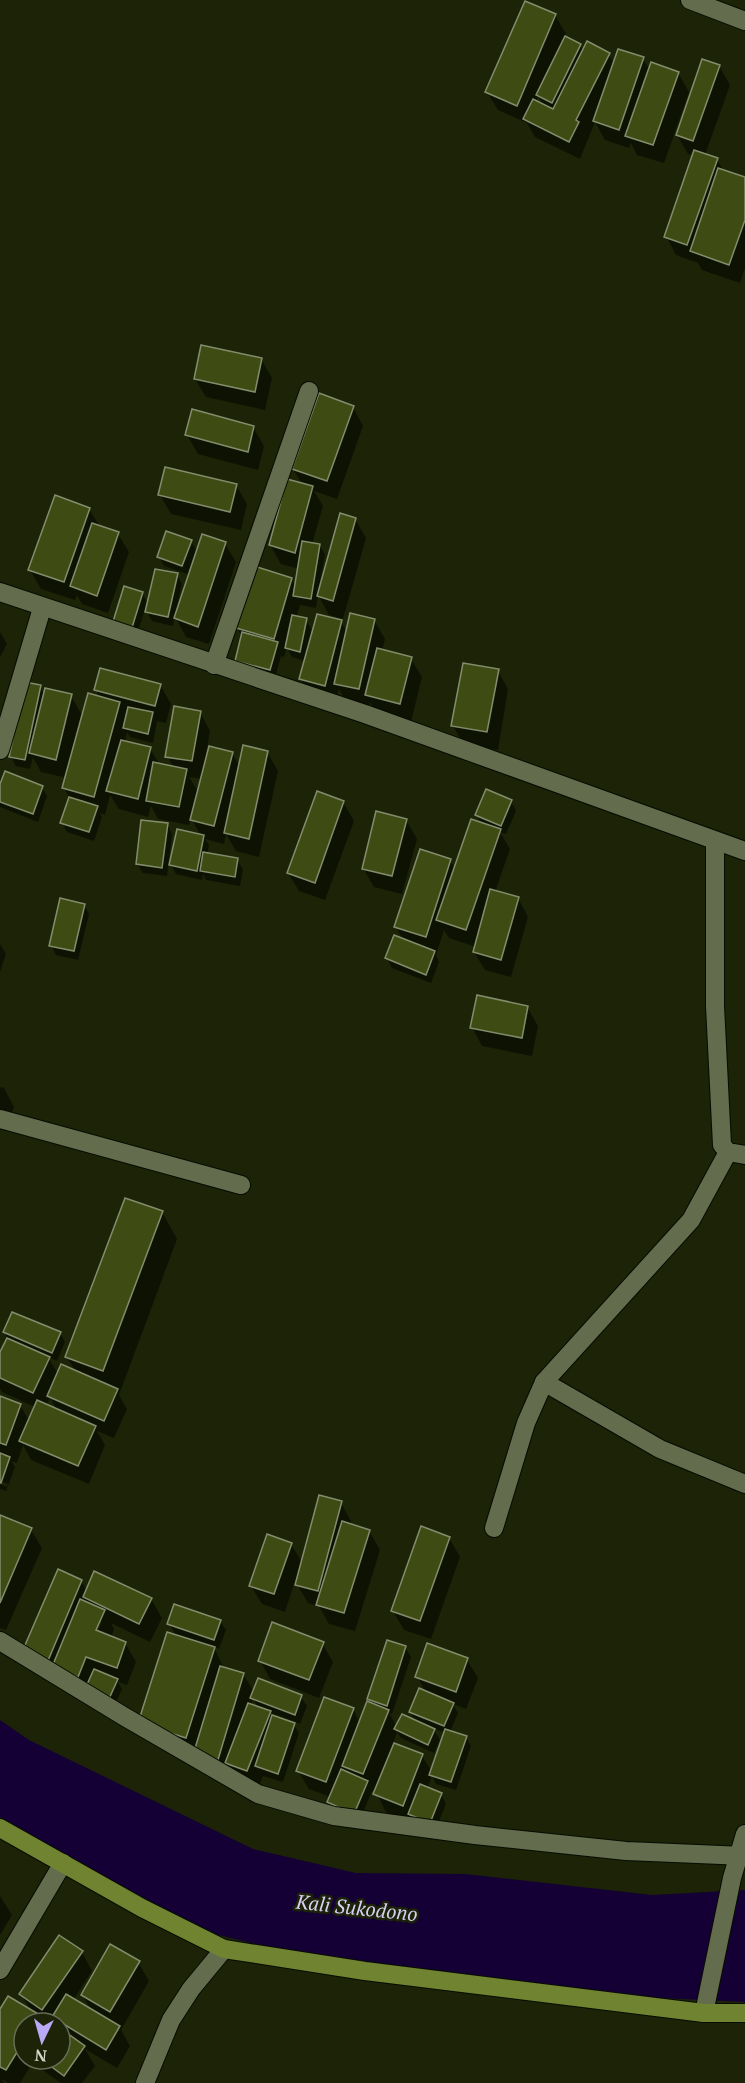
<svg xmlns="http://www.w3.org/2000/svg" width="745" height="2083" viewBox="0 0 745 2083" font-family="'PT Serif',serif">
	<style>
		.water { fill: #140035 }
		.shadow { fill: #0007; fill-rule: evenodd }
		.building { fill: #3e4c14; stroke: #838d6d; stroke-width: 1.5 }
		.lines { fill: none; stroke-linecap: round; stroke-linejoin: round }
		.minor-casing { stroke: #070c00; stroke-width: 20 }
		.major-casing { stroke: #070c00; stroke-width: 20 }
		.minor { stroke: #636d4e; stroke-width: 18 }
		.major { stroke: #6f8331; stroke-width: 18 }
		.labels { text-anchor: middle; stroke-width: 5; stroke-linejoin: round; paint-order: stroke }
		.water-label { font-size: 20px; font-style: italic; fill: #d7d0f6; stroke: #1c2307 }
	</style>
	<rect width="100%" height="100%" fill="#1c2307"/>
	<!-- water -->
	<polygon class="water" points="0,1720 29,1740 253,1849 356,1873 465,1874 652,1895 745,1890 745,2002 638,1997 291,1953 215,1934 141,1903 0,1817"/>
	<!-- shadow -->
	<g class="shadow">
		<path d="M555 15 566 34 564 37 580 45 583 51 608 54 615 64 643 59 650 70 678 73 689 92 664 163 637 155 631 143 629 148 605 140 595 122 580 159 535 137 527 123 498 110 487 92ZM538 97 544 106 536 102Z"/>
		<polygon points="719,66 730,85 705,155 717,159 724,172 745,179 745,268 740,283 702,270 698,263 676,255 666,236 694,156 688,154 677,135"/>
		<polygon points="261,359 272,378 265,410 206,397 195,379"/>
		<polygon points="353,407 363,426 337,499 314,491 323,506 312,544 320,546 325,555 320,582 323,582 355,519 366,538 343,619 329,615 318,595 316,608 300,605 296,618 306,620 313,632 341,622 347,632 374,620 385,639 382,651 411,659 422,677 411,722 377,714 370,702 369,707 346,702 339,689 335,704 311,698 301,679 305,661 292,657 287,648 284,657 281,656 275,678 242,670 237,660 242,637 237,627 291,579 296,586 299,569 281,564 270,545 303,485 293,469"/>
		<polygon points="253,427 264,446 258,470 198,454 187,435"/>
		<polygon points="236,485 247,504 241,530 171,514 160,495"/>
		<polygon points="89,509 100,527 118,534 129,552 108,613 82,604 77,595 75,600 41,589 30,570"/>
		<polygon points="191,541 197,552 225,544 236,562 209,644 186,637 175,616 173,626 152,621 145,609 135,642 118,637 142,593 149,605 177,575 182,584 177,606 179,607 190,575 164,566 159,557"/>
		<polygon points="0,632 7,644 0,657"/>
		<polygon points="498,671 508,689 498,750 464,745 453,726"/>
		<path d="M160 685 171 704 166 723 157 721 153 743 130 737 127 732 125 742 150 749 160 765 174 768 167 756 200 712 210 731 206 754 232 753 240 767 267 752 278 771 259 857 236 851 226 834 224 844 205 839 209 845 207 855 237 860 243 869 240 886 206 880 203 874 202 880 176 874 171 865 201 836 191 818 189 825 158 819 151 806 148 817 119 809 110 795 105 815 100 813 102 817 94 841 67 832 62 823 70 799 64 788 67 778 41 772 33 757 30 769 16 766 11 757 40 687 45 695 71 696 83 717 100 698 96 690ZM189 777 202 779 199 793Z"/>
		<polygon points="42,787 47,796 38,822 0,807 0,788"/>
		<polygon points="511,801 516,811 506,834 500,832 510,849 495,892 518,898 528,917 511,977 485,970 474,952 476,947 449,938 444,930 436,955 439,962 431,983 392,968 387,958 403,940 396,927 450,860 455,869 482,824 476,814"/>
		<polygon points="343,802 354,821 325,900 299,891 288,873"/>
		<polygon points="406,820 417,839 402,894 374,887 363,868"/>
		<polygon points="167,824 172,834 167,876 143,873 137,864"/>
		<polygon points="84,905 89,914 78,960 56,955 51,945"/>
		<polygon points="0,944 6,954 0,972"/>
		<polygon points="527,1007 538,1026 532,1056 482,1046 472,1027"/>
		<polygon points="0,1087 4,1088 14,1107 5,1131 0,1129"/>
		<path d="M162 1212 177 1239 119 1395 127 1409 114 1438 97 1431 105 1445 89 1484 31 1460 23 1445 17 1463 11 1461 15 1467 6 1491 0 1489V1484L7 1487 8 1484 0 1481V1398L20 1405 29 1421 35 1407 2 1392 0 1388V1356L8 1339 4 1332 60 1333 65 1342 57 1361 48 1357 58 1374 76 1372 67 1357ZM50 1398 57 1410 46 1406Z"/>
		<polygon points="341,1503 351,1521 350,1525 369,1531 380,1550 355,1631 329,1624 319,1606 308,1603 295,1581 285,1612 262,1604 251,1586 291,1544 303,1564"/>
		<polygon points="0,1516 31,1530 42,1548 6,1630 0,1628"/>
		<polygon points="449,1538 460,1557 431,1639 404,1630 393,1611"/>
		<path d="M81 1581 87 1591 151 1599 162 1618 150 1642 111 1623 114 1629 111 1638 125 1643 136 1662 127 1685 118 1682 122 1689 113 1709 35 1670ZM98 1621H102L95 1638 92 1637Z"/>
		<path d="M220 1621 226 1630 219 1649 214 1647 224 1669 243 1674 254 1692 301 1697 307 1706 300 1724 269 1712 272 1716 293 1723 299 1733 283 1782 263 1776 258 1789 151 1741 176 1636 169 1623ZM253 1698 258 1708 251 1705Z"/>
		<polygon points="322,1643 333,1662 319,1698 270,1679 260,1660"/>
		<path d="M405 1647 411 1657 392 1714 389 1713 397 1727 416 1722 410 1712 426 1693 417 1676 467 1660 478 1678 466 1709 453 1704 458 1713 450 1732 466 1737 471 1746 456 1790 436 1784 432 1776 427 1789 441 1794 446 1804 435 1831 386 1812 376 1792 372 1791 359 1822 334 1812 328 1802 330 1797 309 1789 298 1771 353 1709 360 1723 372 1705 369 1699ZM433 1728 445 1733 432 1772 422 1756 393 1744 397 1732 401 1738 434 1753 440 1740Z"/>
		<polygon points="0,1896 12,1915 0,1935"/>
		<polygon points="82,1952 92,1971 73,2000 92,2011 82,1995 138,1962 149,1981 121,2030 130,2046 117,2068 85,2049 95,2066 82,2083 61,2083 41,2069 35,2059 60,2059 60,2023 46,2023 40,2019 42,2023 24,2023 24,2059 35,2059 20,2083 8,2083 2,2079 4,2083 0,2083 0,2011 31,2011 21,1994"/>
	</g>
	<!-- building -->
	<g class="building">
		<polygon points="525,1 556,14 517,106 485,92"/>
		<polygon points="565,36 581,44 552,103 536,95"/>
		<polygon points="587,41 610,53 576,120 579,122 569,142 523,119 533,99 553,109"/>
		<polygon points="618,49 644,57 619,130 593,121"/>
		<polygon points="702,59 720,65 693,141 676,135"/>
		<polygon points="651,62 679,72 653,145 625,136"/>
		<polygon points="694,150 718,158 687,245 664,237"/>
		<polygon points="718,168 745,177 745,220 729,265 690,251"/>
		<polygon points="201,345 262,358 255,392 194,379"/>
		<polygon points="319,393 354,406 327,481 292,469"/>
		<polygon points="192,409 254,426 248,452 185,435"/>
		<polygon points="165,467 237,484 230,512 158,495"/>
		<polygon points="287,479 313,486 295,553 269,545"/>
		<polygon points="55,495 90,508 64,582 28,570"/>
		<polygon points="340,513 356,518 333,601 317,596"/>
		<polygon points="92,523 119,532 97,596 70,586"/>
		<polygon points="166,531 192,540 182,566 157,557"/>
		<polygon points="202,534 226,542 198,627 174,618"/>
		<polygon points="302,541 320,544 311,599 293,596"/>
		<polygon points="254,566 292,578 274,639 236,628"/>
		<polygon points="155,569 178,573 168,617 145,612"/>
		<polygon points="124,586 143,592 130,634 111,628"/>
		<polygon points="350,613 375,619 359,689 334,684"/>
		<polygon points="317,614 342,620 325,686 299,679"/>
		<polygon points="292,615 307,618 300,652 285,648"/>
		<polygon points="242,632 278,642 270,670 235,661"/>
		<polygon points="377,648 412,657 400,704 365,695"/>
		<polygon points="463,663 499,669 487,732 451,726"/>
		<polygon points="100,668 161,684 155,706 94,690"/>
		<polygon points="25,682 41,685 25,760 9,757"/>
		<polygon points="45,688 72,694 56,760 29,753"/>
		<polygon points="88,693 120,702 94,797 62,788"/>
		<polygon points="174,706 201,711 192,761 165,757"/>
		<polygon points="128,707 153,712 148,734 123,728"/>
		<polygon points="121,740 151,747 138,799 106,791"/>
		<polygon points="243,745 268,751 249,839 224,833"/>
		<polygon points="209,746 233,752 214,826 190,820"/>
		<polygon points="153,762 187,769 179,807 146,801"/>
		<polygon points="5,771 43,786 33,814 0,802 0,784"/>
		<polygon points="486,789 512,800 501,826 475,815"/>
		<polygon points="317,791 344,801 315,883 287,873"/>
		<polygon points="69,797 98,806 89,832 60,823"/>
		<polygon points="376,811 407,819 392,876 362,869"/>
		<polygon points="471,819 501,829 466,930 436,920"/>
		<polygon points="141,820 168,823 162,868 136,864"/>
		<polygon points="177,829 204,835 197,871 169,865"/>
		<polygon points="420,849 451,859 426,937 394,927"/>
		<polygon points="203,852 238,858 235,877 200,871"/>
		<polygon points="490,889 519,897 501,960 473,952"/>
		<polygon points="60,898 85,904 74,951 49,946"/>
		<polygon points="394,935 435,951 426,975 385,958"/>
		<polygon points="477,995 528,1006 522,1038 470,1028"/>
		<polygon points="125,1198 163,1211 103,1371 65,1357"/>
		<polygon points="12,1312 61,1332 52,1353 3,1332"/>
		<polygon points="7,1338 50,1357 33,1393 0,1378 0,1352"/>
		<polygon points="61,1364 118,1389 104,1421 47,1396"/>
		<polygon points="0,1396 21,1404 6,1445 0,1443"/>
		<polygon points="37,1400 96,1426 78,1466 19,1441"/>
		<polygon points="0,1453 10,1457 1,1483 0,1483"/>
		<polygon points="319,1495 342,1501 318,1591 295,1585"/>
		<polygon points="0,1515 32,1528 0,1603"/>
		<polygon points="342,1521 370,1530 344,1613 316,1605"/>
		<polygon points="421,1526 450,1537 420,1621 391,1611"/>
		<polygon points="267,1534 292,1543 274,1594 249,1586"/>
		<polygon points="58,1569 82,1580 47,1663 22,1652"/>
		<polygon points="94,1571 152,1598 139,1624 83,1597"/>
		<polygon points="80,1599 105,1610 96,1630 126,1642 117,1668 86,1657 78,1677 52,1667"/>
		<polygon points="174,1604 221,1620 214,1640 167,1624"/>
		<polygon points="272,1622 324,1642 309,1680 258,1661"/>
		<polygon points="167,1632 215,1647 186,1738 138,1723"/>
		<polygon points="387,1640 406,1646 387,1706 367,1699"/>
		<polygon points="427,1643 468,1658 456,1692 415,1677"/>
		<polygon points="220,1666 244,1673 217,1763 193,1755"/>
		<polygon points="94,1669 118,1679 108,1701 84,1691"/>
		<polygon points="258,1678 302,1695 295,1715 250,1698"/>
		<polygon points="419,1688 454,1703 444,1726 409,1712"/>
		<polygon points="324,1697 354,1708 326,1782 296,1771"/>
		<polygon points="367,1701 389,1710 363,1774 342,1766"/>
		<polygon points="248,1703 271,1711 247,1771 225,1763"/>
		<polygon points="402,1714 435,1729 428,1745 394,1729"/>
		<polygon points="272,1715 295,1723 278,1774 255,1766"/>
		<polygon points="445,1729 467,1736 451,1782 429,1775"/>
		<polygon points="394,1743 423,1754 403,1806 373,1794"/>
		<polygon points="341,1769 368,1781 354,1814 327,1802"/>
		<polygon points="420,1784 442,1793 430,1823 408,1814"/>
		<polygon points="59,1935 83,1951 42,2010 19,1994"/>
		<polygon points="110,1944 140,1961 110,2012 81,1995"/>
		<polygon points="66,1994 120,2026 106,2050 52,2017"/>
		<polygon points="8,1996 40,2015 35,2023 24,2023 24,2041 6,2070 0,2067 0,2009"/>
		<polygon points="60,2028 85,2046 64,2076 41,2059 60,2059"/>
	</g>
	<g class="lines">
		<defs>
			<g id="minor">
				<polyline points="690,0 745,21"/>
				<polyline points="0,592 365,714 745,851"/>
				<polyline points="214,665 309,391"/>
				<polyline points="0,750 42,608"/>
				<polyline points="715,841 715,1006 722,1145 728,1152 745,1155"/>
				<polyline points="0,1119 241,1185"/>
				<polyline points="544,1382 660,1449 745,1484"/>
				<polyline points="494,1528 526,1423 544,1382 691,1220 728,1152"/>
				<polyline points="0,1641 125,1717 258,1794 334,1816 475,1835 626,1851 745,1856"/>
				<polyline points="0,1970 63,1863"/>
				<polyline points="704,2013 732,1878 745,1834"/>
				<polyline points="145,2083 171,2020 191,1989 224,1949"/>
			</g>
			<polyline id="major" points="0,1828 142,1908 224,1949 365,1971 704,2013 745,2013"/>
		</defs>
		<!-- minor casing -->
		<use href="#minor" class="minor-casing"/>
		<!-- major casing -->
		<use href="#major" class="major-casing"/>
		<!-- minor -->
		<use href="#minor" class="minor"/>
		<!-- major -->
		<use href="#major" class="major"/>
	</g>
	<g class="labels">
		<!-- water labels -->
		<g class="water-label">
			<text transform="translate(357 1908) rotate(6)" y="7">Kali Sukodono</text>
		</g>
	</g>
	<!-- north arrow -->
	<g transform="translate(42 2041) rotate(185)"><circle r="28" fill="#1c2307" stroke="#666c55" stroke-width="1.5"/>
	<path d="M0-4.5L10 22L0 15L-10 22Z" fill="#baaaf6"/>
	<text y="-9" font-size="16" font-weight="bold" text-anchor="middle" fill="#d4dac9">N</text>
	</g>
</svg>
